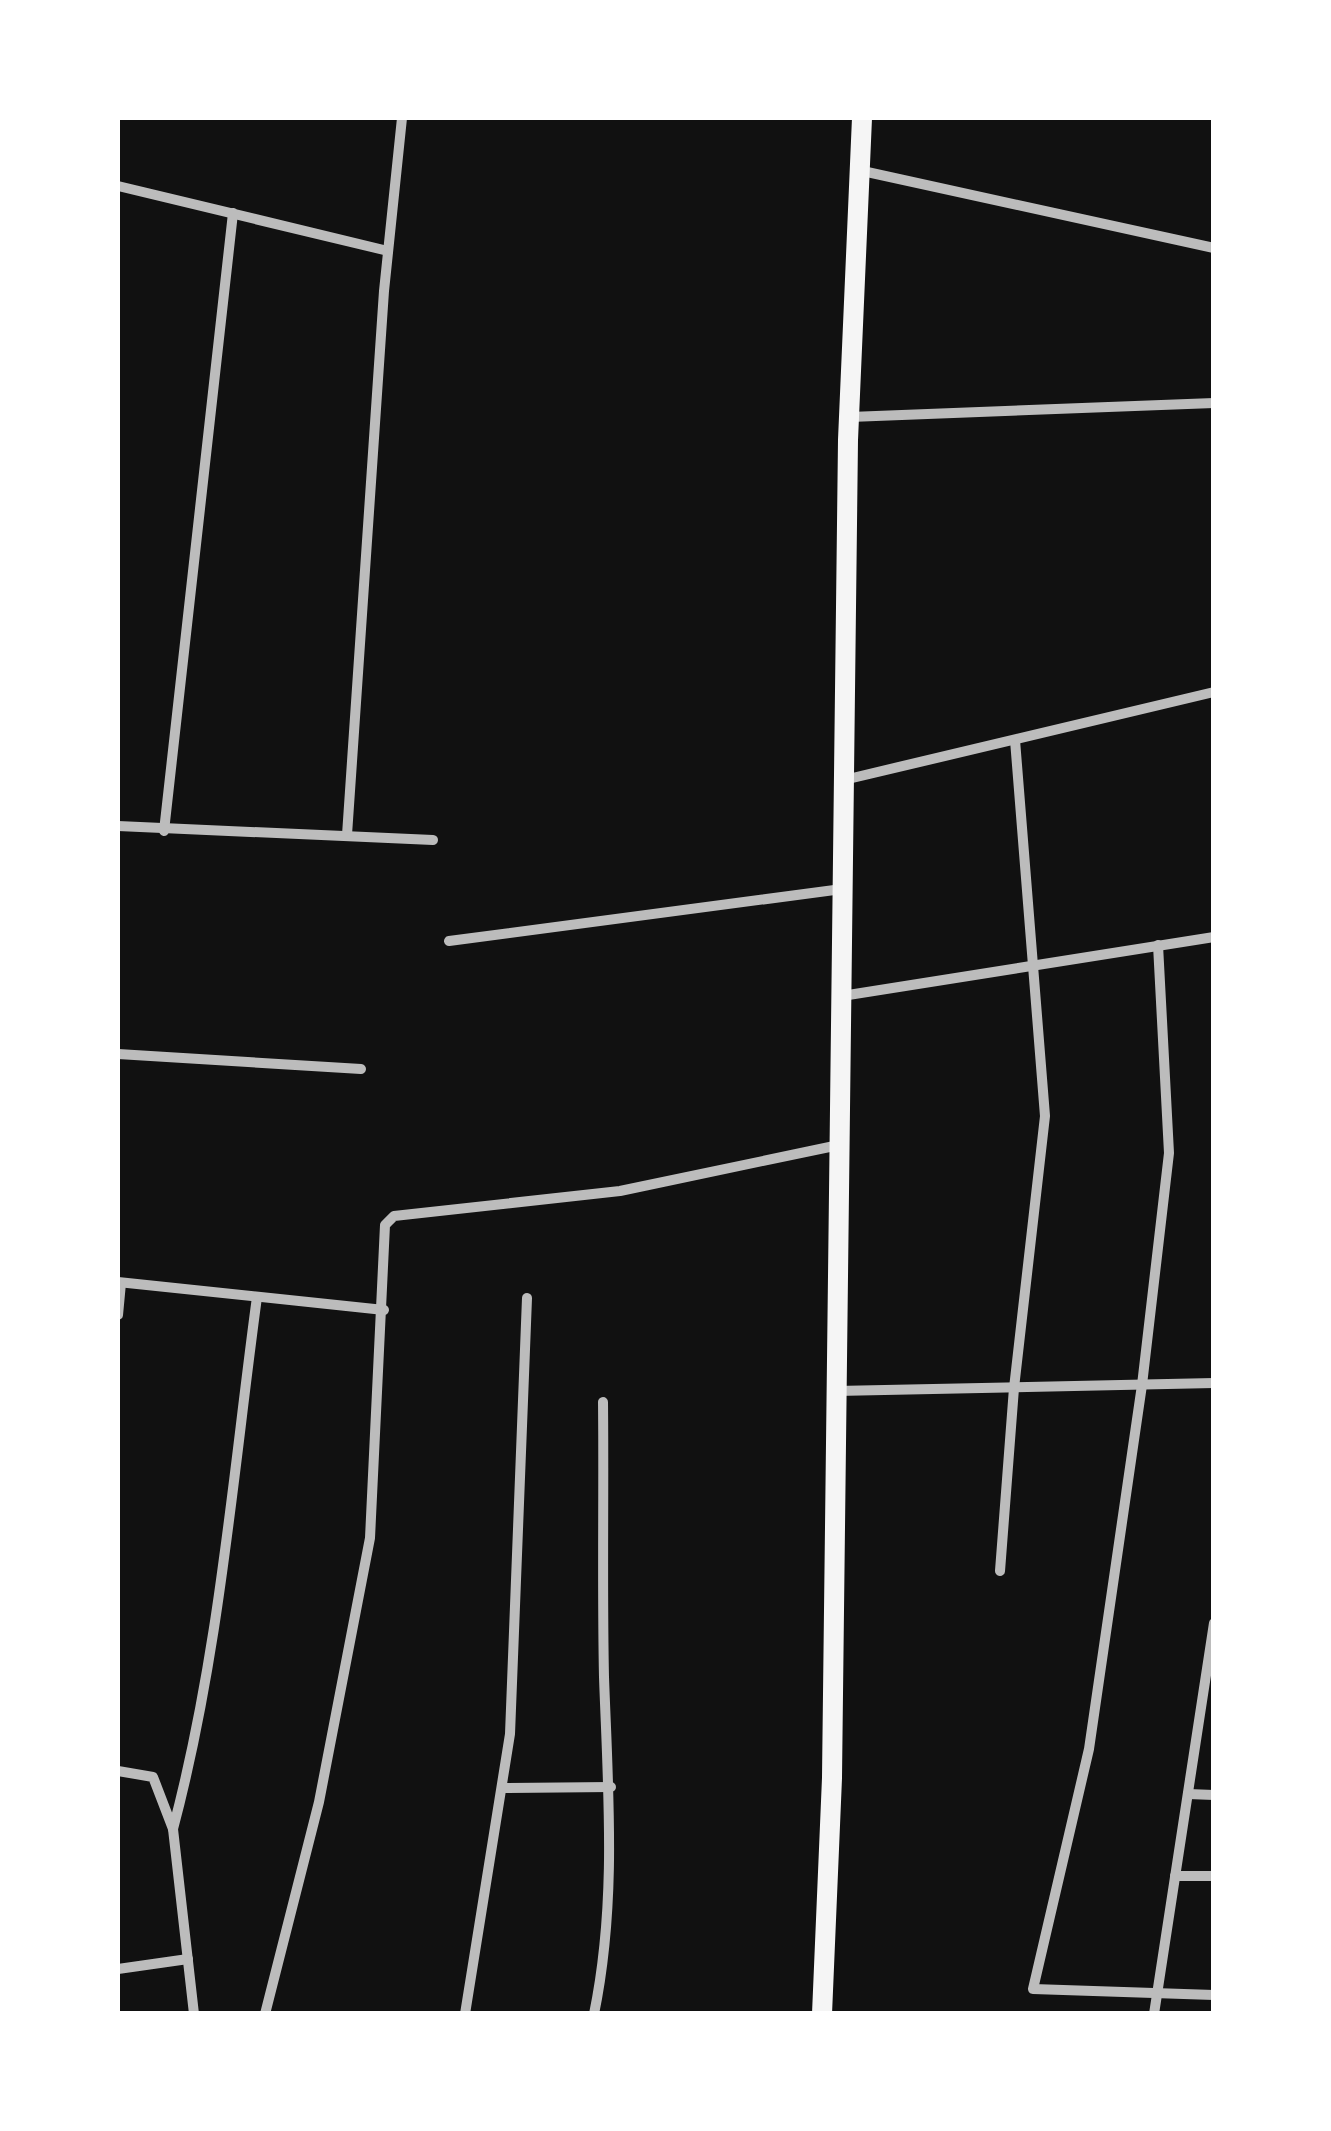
<svg xmlns="http://www.w3.org/2000/svg" width="1331" height="2131" viewBox="0 0 1331 2131" font-family="Roboto,sans-serif">
	<style>
		.lines { fill: none; stroke-linecap: round; stroke-linejoin: round }
		.minor { stroke: #bcbcbc; stroke-width: 10 }
		.secondary { stroke: #f5f5f5; stroke-width: 20 }
	</style>
	<rect width="100%" height="100%" fill="#111"/>
	<g class="lines">
		<!-- minor -->
		<g class="minor">
			<polyline points="858,170 1214,248"/>
			<polyline points="118,186 388,251"/>
			<polyline points="850,417 1214,403"/>
			<polyline points="844,780 1214,692"/>
			<polyline points="118,826 433,840"/>
			<polyline points="164,831 233,213"/>
			<polyline points="347,835 384,291 402,118"/>
			<polyline points="449,941 842,889"/>
			<polyline points="1158,945 1169,1153 1142,1385 1089,1749 1033,1989 1214,1995"/>
			<polyline points="842,996 1214,937"/>
			<polyline points="118,1054 361,1069"/>
			<polyline points="118,1282 384,1310"/>
			<polyline points="118,1315 121,1283"/>
			<polyline points="836,1391 1214,1383"/>
			<polyline points="1000,1571 1014,1388 1045,1116 1015,740"/>
			<polyline points="118,1771 153,1777 173,1829 194,2014"/>
			<polyline points="502,1788 611,1787"/>
			<polyline points="1188,1794 1214,1795"/>
			<path d="M173 1829C219 1656 233 1474 257 1297"/>
			<polyline points="1175,1876 1214,1876"/>
			<polyline points="118,1969 188,1959"/>
			<polyline points="265,2014 319,1802 370,1538 385,1225 394,1216 620,1191 839,1145"/>
			<polyline points="465,2014 510,1734 527,1298"/>
			<path d="M594 2014C617 1903 608 1789 604 1677 602 1586 604 1493 603 1402"/>
			<polyline points="1154,2014 1214,1623"/>
		</g>
		<!-- secondary -->
		<polyline class="secondary" points="822,2014 832,1778 848,440 862,118"/>
	</g>
	<!-- border -->
	<rect width="1331" height="2131" fill="none" stroke="#ffffff" stroke-width="240"/>
</svg>
